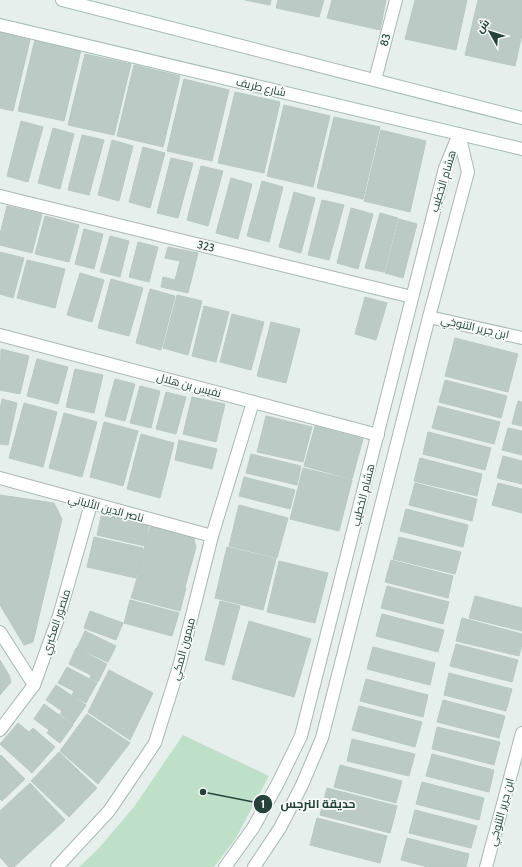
<svg xmlns="http://www.w3.org/2000/svg" width="522" height="867" viewBox="0 0 522 867" font-family="Cabin,Cairo,sans-serif">
	<style>
		.green { fill: #bfe0c8 }
		.building { fill: #bbcac4; stroke: #b8c9c2 }
		.lines { fill: none; stroke-linecap: round; stroke-linejoin: round }
		.street-casing { stroke: #a8b8b2; stroke-width: 14 }
		.secondary-casing { stroke: #a4bbb3; stroke-width: 14 }
		.street { stroke: #fff; stroke-width: 12 }
		.secondary { stroke: #fff; stroke-width: 12 }
		.labels { text-anchor: middle; stroke-width: 3.5; stroke-linejoin: round; paint-order: stroke }
		.street-label { font-size: 11px; fill: #24423a; stroke: #f7fbf9 }
		.leader { fill: none; stroke: #24423a; stroke-width: 1.5 }
		.callout-dot { fill: #24423a; stroke: #f7fbf9; stroke-width: 1.5 }
		.mark-label { font-size: 12px; text-anchor: middle; font-weight: bold; fill: #fff }
		.callout-label { font-size: 12px; text-anchor: middle; font-weight: bold; fill: #24423a; stroke: #f7fbf9; stroke-width: 3.5; stroke-linejoin: round; paint-order: stroke }
	</style>
	<rect width="100%" height="100%" fill="#e6efeb"/>
	<!-- green -->
	<polygon class="green" points="183,735 269,776 236,838 214,867 79,867 98,849 134,807"/>
	<!-- building -->
	<g class="building">
		<polygon points="245,0 271,0 270,5"/>
		<polygon points="278,0 324,0 319,17 276,8"/>
		<polygon points="332,0 386,0 380,30 327,18"/>
		<polygon points="415,0 467,0 456,50 405,39"/>
		<polygon points="478,0 522,0 522,34 515,66 465,55"/>
		<polygon points="0,32 30,40 13,111 0,108"/>
		<polygon points="35,39 81,50 64,121 18,111"/>
		<polygon points="85,54 131,64 114,135 68,125"/>
		<polygon points="134,65 180,76 163,147 117,136"/>
		<polygon points="184,79 229,90 212,161 167,151"/>
		<polygon points="235,92 280,102 264,173 218,163"/>
		<polygon points="284,105 330,116 313,187 267,176"/>
		<polygon points="334,117 380,127 363,199 317,188"/>
		<polygon points="21,121 43,127 28,182 7,176"/>
		<polygon points="53,128 74,134 60,189 38,183"/>
		<polygon points="381,130 426,141 410,212 364,201"/>
		<polygon points="82,135 104,140 89,195 68,190"/>
		<polygon points="112,140 133,146 119,201 98,195"/>
		<polygon points="143,147 165,153 150,208 129,202"/>
		<polygon points="171,158 193,163 178,218 157,213"/>
		<polygon points="201,166 223,171 208,226 187,220"/>
		<polygon points="231,178 252,184 238,239 216,233"/>
		<polygon points="262,181 283,187 269,242 247,236"/>
		<polygon points="294,192 315,198 301,253 279,247"/>
		<polygon points="322,200 344,205 329,260 308,255"/>
		<polygon points="7,206 42,214 32,253 0,245 0,234"/>
		<polygon points="351,208 373,214 358,269 337,263"/>
		<polygon points="380,213 398,218 384,272 365,268"/>
		<polygon points="45,216 79,225 69,262 35,254"/>
		<polygon points="399,219 417,224 403,278 385,273"/>
		<polygon points="84,229 103,234 94,269 75,264"/>
		<polygon points="110,236 129,241 120,277 100,272"/>
		<polygon points="138,242 158,247 149,282 129,277"/>
		<polygon points="168,247 198,253 188,293 161,287 163,277 175,280 180,261 165,258"/>
		<polygon points="0,252 24,258 13,298 0,294"/>
		<polygon points="27,260 65,269 55,308 17,298"/>
		<polygon points="80,273 104,280 92,322 67,315"/>
		<polygon points="111,279 143,288 129,336 98,328"/>
		<polygon points="150,289 175,296 161,350 136,343"/>
		<polygon points="177,295 202,301 188,355 163,348"/>
		<polygon points="365,297 387,303 376,340 355,334"/>
		<polygon points="204,306 229,312 216,362 192,356"/>
		<polygon points="232,314 264,322 251,370 220,362"/>
		<polygon points="271,322 300,329 286,383 257,376"/>
		<polygon points="455,338 518,354 508,392 445,376"/>
		<polygon points="1,349 29,356 20,394 0,390"/>
		<polygon points="37,359 68,367 58,404 27,396"/>
		<polygon points="75,369 103,375 94,413 66,407"/>
		<polygon points="115,379 135,384 125,421 105,416"/>
		<polygon points="445,380 507,396 501,418 439,402"/>
		<polygon points="140,386 160,391 151,428 130,423"/>
		<polygon points="166,392 186,397 176,434 156,429"/>
		<polygon points="192,397 225,404 216,442 183,434"/>
		<polygon points="2,399 17,403 8,445 0,444 0,410"/>
		<polygon points="518,401 522,402 522,426 512,424"/>
		<polygon points="24,403 57,412 43,467 9,458"/>
		<polygon points="438,406 500,422 494,444 432,428"/>
		<polygon points="64,413 97,422 82,477 49,468"/>
		<polygon points="266,416 312,427 303,462 257,452"/>
		<polygon points="104,422 138,431 123,486 90,477"/>
		<polygon points="315,426 363,439 352,479 304,466"/>
		<polygon points="508,428 522,431 522,455 502,450"/>
		<polygon points="428,432 491,448 485,470 423,454"/>
		<polygon points="141,434 174,443 160,498 127,489"/>
		<polygon points="179,440 217,449 212,469 175,460"/>
		<polygon points="251,454 301,466 297,485 246,473"/>
		<polygon points="503,456 522,461 522,484 497,478"/>
		<polygon points="420,458 482,474 477,496 414,481"/>
		<polygon points="303,468 352,480 339,531 290,519"/>
		<polygon points="244,477 295,490 290,509 239,496"/>
		<polygon points="415,483 477,499 472,521 409,505"/>
		<polygon points="498,483 522,489 522,513 492,505"/>
		<polygon points="0,495 54,503 62,519 33,642 24,645 0,605"/>
		<polygon points="239,505 288,518 277,558 229,546"/>
		<polygon points="406,509 468,525 463,547 400,531"/>
		<polygon points="102,512 149,524 145,546 97,535"/>
		<polygon points="151,524 193,535 196,547 185,587 137,574"/>
		<polygon points="94,537 143,548 136,578 87,567"/>
		<polygon points="399,537 461,552 455,574 393,559"/>
		<polygon points="227,547 276,559 263,610 215,598"/>
		<polygon points="391,560 453,576 448,598 385,582"/>
		<polygon points="279,561 328,573 315,623 267,612"/>
		<polygon points="138,575 186,588 180,611 131,598"/>
		<polygon points="387,586 449,602 443,624 381,608"/>
		<polygon points="475,596 522,608 522,631 469,618"/>
		<polygon points="130,600 179,613 172,636 124,623"/>
		<polygon points="220,601 240,606 224,665 205,660"/>
		<polygon points="90,611 123,623 116,640 84,628"/>
		<polygon points="382,614 444,630 438,652 376,636"/>
		<polygon points="462,618 522,634 522,644 519,656 456,641"/>
		<polygon points="249,621 311,639 294,697 232,679"/>
		<polygon points="85,631 116,646 108,662 77,648"/>
		<polygon points="456,644 518,660 512,682 450,666"/>
		<polygon points="373,647 435,663 430,685 367,669"/>
		<polygon points="76,648 107,664 98,682 90,678 91,675 69,664"/>
		<polygon points="0,660 9,675 11,682 0,695"/>
		<polygon points="67,667 97,683 86,703 72,695 74,691 58,683"/>
		<polygon points="109,670 153,693 130,740 88,712"/>
		<polygon points="449,673 512,689 506,711 444,695"/>
		<polygon points="366,679 428,695 423,717 360,701"/>
		<polygon points="56,685 86,705 73,724 60,714 62,711 46,700"/>
		<polygon points="443,700 505,716 499,738 437,722"/>
		<polygon points="44,704 73,725 60,743 47,733 49,730 34,719"/>
		<polygon points="359,706 422,722 415,747 352,730"/>
		<polygon points="87,714 130,743 98,784 60,751"/>
		<polygon points="18,723 29,732 33,728 55,747 32,773 0,744"/>
		<polygon points="437,727 500,742 494,765 432,749"/>
		<polygon points="352,739 415,754 409,776 347,761"/>
		<polygon points="59,752 97,788 69,817 31,781"/>
		<polygon points="432,754 494,770 489,792 426,776"/>
		<polygon points="1,755 25,779 2,801 0,799 0,757"/>
		<polygon points="340,765 402,781 396,803 334,787"/>
		<polygon points="422,782 484,798 479,820 416,804"/>
		<polygon points="30,783 65,820 14,867 9,867 0,857 0,811"/>
		<polygon points="327,788 397,806 390,833 320,815"/>
		<polygon points="415,810 477,826 471,848 409,833"/>
		<polygon points="317,818 387,836 380,863 310,845"/>
		<polygon points="407,838 469,854 466,867 428,867 401,860"/>
	</g>
	<g class="lines">
		<defs>
			<g id="street">
				<polyline points="375,80 396,0"/>
				<polyline points="0,196 412,297"/>
				<polyline points="429,317 522,338"/>
				<polyline points="0,335 378,435"/>
				<polyline points="0,478 212,536"/>
				<polyline points="0,632 34,685"/>
				<polyline points="0,730 34,685 59,616 91,504"/>
				<polyline points="57,867 109,811 155,743 180,663 212,536 253,402"/>
				<polyline points="225,867 253,828 278,783 301,736 445,168 459,134 468,172 429,317 322,738 302,785 280,828 254,867"/>
				<polyline points="486,867 522,733"/>
			</g>
			<g id="secondary">
				<polyline points="62,0 522,118"/>
				<polyline points="0,25 522,149"/>
			</g>
		</defs>
		<!-- street casing -->
		<use href="#street" class="street-casing"/>
		<!-- secondary casing -->
		<use href="#secondary" class="secondary-casing"/>
		<!-- street -->
		<use href="#street" class="street"/>
		<!-- secondary -->
		<use href="#secondary" class="secondary"/>
	</g>
	<g class="labels">
		<!-- street labels -->
		<g class="street-label">
			<text transform="translate(385 40) rotate(-76)" y="4">83</text>
			<text transform="translate(261 87) rotate(13)" y="4">شارع طريف</text>
			<text transform="translate(443 181) rotate(-73)" y="4">هشام الخطيب</text>
			<text transform="translate(206 246) rotate(14)" y="4">323</text>
			<text transform="translate(475 327) rotate(13)" y="4">ابن جرير التنوخي</text>
			<text transform="translate(189 385) rotate(15)" y="4">نفيس بن هلال</text>
			<text transform="translate(363 495) rotate(-76)" y="4">هشام الخطيب</text>
			<text transform="translate(106 508) rotate(15)" y="4">ناصر الدين الألباني</text>
			<text transform="translate(56 622) rotate(-72)" y="4">منصور العكبري</text>
			<text transform="translate(183 649) rotate(-75)" y="4">ميمون المكي</text>
			<text transform="translate(501 812) rotate(-75)" y="4">ابن جرير التنوخي</text>
		</g>
	</g>
	<!-- callouts -->
	<path class="leader" d="M203 792L263 804"/>
	<g class="callout-dot">
		<circle cx="203" cy="792" r="4"/>
		<circle cx="263" cy="804" r="10"/>
	</g>
	<g class="mark-label">
		<text x="263" y="808">1</text>
	</g>
	<g class="callout-label">
		<text x="318" y="808">حديقة النرجس</text>
	</g>
	<!-- north arrow -->
	<g transform="translate(490 32) rotate(309)" stroke="#f7fbf9" stroke-width="3" paint-order="stroke">
	<path d="M0-3L7 15L0 10L-7 15Z" fill="#24423a"/>
	<text y="-6" font-size="11" font-weight="bold" text-anchor="middle" fill="#24423a">ش</text>
	</g>
</svg>
